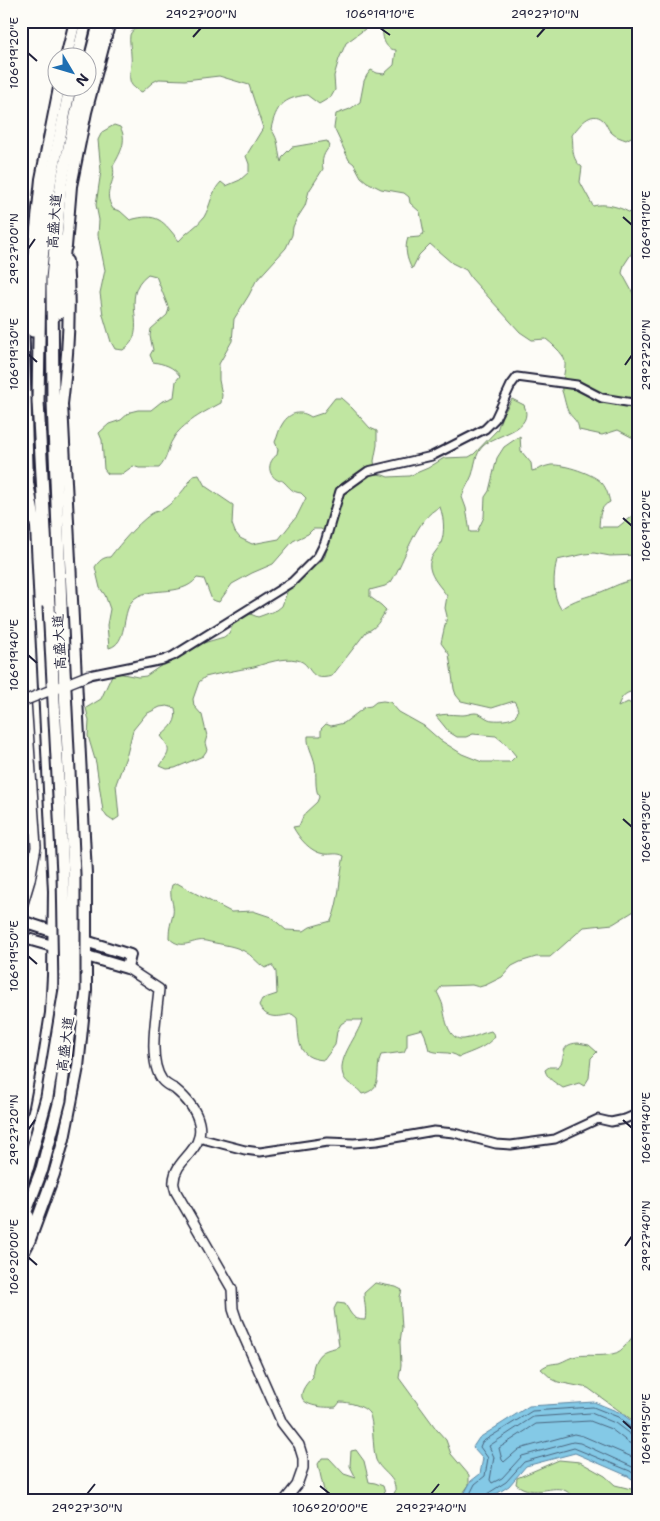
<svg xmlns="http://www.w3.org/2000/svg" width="660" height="1521" viewBox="0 0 660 1521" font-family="'Shantell Sans','LXGW WenKai TC',sans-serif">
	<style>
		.green { fill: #c0e6a1; stroke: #71846e }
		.water { fill: #84c9e6; stroke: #5d86a2 }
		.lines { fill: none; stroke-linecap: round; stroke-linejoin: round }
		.shore { stroke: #49657f; stroke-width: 1 }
		.minor-casing { stroke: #22223b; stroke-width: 11 }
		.tertiary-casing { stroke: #22223b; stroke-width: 12 }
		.secondary-casing { stroke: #22223b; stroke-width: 14 }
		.trunk-casing { stroke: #22223b; stroke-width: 15 }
		.minor { stroke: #fdfcf7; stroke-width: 7 }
		.tertiary { stroke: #fdfcf7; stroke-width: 9 }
		.secondary { stroke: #fdfcf7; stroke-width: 10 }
		.trunk { stroke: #fdfcf7; stroke-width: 11 }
		.tertiary-bridge-casing { stroke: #22223b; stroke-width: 12; stroke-linecap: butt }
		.trunk-bridge-casing { stroke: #22223b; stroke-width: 15; stroke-linecap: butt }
		.tertiary-bridge { stroke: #fdfcf7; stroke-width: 9 }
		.trunk-bridge { stroke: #fdfcf7; stroke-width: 11 }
		.ticks { fill: none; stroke: #22223b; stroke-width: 2 }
		.labels { text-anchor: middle; stroke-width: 5; stroke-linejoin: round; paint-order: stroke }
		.street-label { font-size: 14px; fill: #22223b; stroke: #fdfcf7 }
		.neatline { fill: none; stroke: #22223b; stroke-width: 2 }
		.ticks-label { font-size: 12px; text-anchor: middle; fill: #22223b }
	</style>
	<rect width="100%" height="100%" fill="#fdfcf7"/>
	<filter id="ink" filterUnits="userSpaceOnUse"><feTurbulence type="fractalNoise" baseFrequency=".02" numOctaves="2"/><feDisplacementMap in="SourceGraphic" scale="10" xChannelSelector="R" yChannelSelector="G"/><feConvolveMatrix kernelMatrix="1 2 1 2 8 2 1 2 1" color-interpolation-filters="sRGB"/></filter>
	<g filter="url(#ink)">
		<!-- green -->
		<g class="green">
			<path d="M144 21H368L365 29 346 43 339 59 334 76 335 90 331 97 319 104 307 95C283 98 276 106 271 129 280 141 277 149 281 162L283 156 292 147 327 141 330 146C324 153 321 159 323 169L309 191 305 206 296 220 293 227 292 235 286 248 256 281 249 295 234 319 232 341 219 364V380L222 395 221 403C206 411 181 424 173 439 167 448 168 459 159 468H139L133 466 122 474H108L104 469 102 440 99 433 109 424 121 420 130 412 138 410H151L161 402 174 397 176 381 180 376C173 366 164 364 153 362L150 355 153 350 150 336 151 329 167 315 169 309 156 276 148 274C117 297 152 331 123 350L115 349 111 342 103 315 100 293 105 270 98 235 99 220 96 205 101 171 98 140 102 132 114 125 120 127C128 140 120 154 113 166 117 185 101 190 113 209L120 211 130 220C158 212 163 221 179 241 186 232 197 227 204 217 211 205 211 192 221 182L226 186 240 180 249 172V164L246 156 263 128 249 85 219 76 185 80 159 79 153 82 142 92C122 84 133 72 131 55 131 49 129 41 130 35 132 29 140 26 144 21Z"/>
			<path d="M383 21H639V136H633L626 140C621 138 616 137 612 133 607 129 607 124 603 120 591 109 579 126 572 135 574 148 570 158 582 167L580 182 593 206C608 202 627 209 639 219V236L637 245 624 265 622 273 639 304V441L618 430 602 435 579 430C578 421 574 420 569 413 566 409 564 396 562 391 560 381 569 367 563 356 559 350 551 343 546 339L532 340 520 332 471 278 466 270 452 263 430 244 419 255 412 269C407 260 404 248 408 238L419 237 424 233 420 212 410 203 409 197 404 193 381 189 367 182 361 177 354 164 349 160 334 128 336 114 350 109 360 102 364 81 367 75 371 70 377 73 384 74 394 65 396 50C382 49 382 33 383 21Z"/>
			<path d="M335 398H341L352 408 370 428 377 431V445L374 461 376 474 383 475 388 477 409 476 428 468 444 458 469 457 474 454 497 430 502 416 512 399 524 405C535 431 497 433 483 446 475 454 475 466 472 475 469 483 464 489 462 497L466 508 470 532H477L484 517 485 497 489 491 497 458 504 447 520 436 521 451 531 463 532 471C538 470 544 466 551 465 564 464 594 474 602 483 607 489 608 495 610 502 599 507 600 516 599 527H618L633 515 639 513V555L610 556 594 553 585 554 557 560C553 574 552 596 561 609 574 599 587 597 601 592 614 587 624 580 639 580V691C627 691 621 695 618 707L628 702 635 706 638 711 639 908 613 924 584 927 550 957H536L520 962 512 966 502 977 486 985 479 987 472 985 442 986 437 992C439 996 442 1002 443 1006 445 1018 448 1041 464 1039 473 1038 482 1033 491 1031L495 1036C486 1048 473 1051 459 1057 449 1050 439 1055 429 1050L425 1035 422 1029 407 1033V1046L404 1052 381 1055C374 1071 385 1089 362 1094 357 1086 346 1085 343 1075 337 1058 358 1036 362 1020H347L341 1024 337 1031 335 1045 324 1060C295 1058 300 1040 297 1018L292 1014C278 1017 266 1020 259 1005L262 999 277 994 276 972 272 965 265 968C257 963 252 955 244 951 233 945 217 944 206 941 193 938 183 952 169 938 169 927 171 923 173 914 175 904 168 896 172 885L177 883 189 890 231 912 253 911 271 917 286 930 304 931 310 927 331 921C340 901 339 877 344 856 337 852 332 855 324 854 310 852 299 838 293 827L299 826 304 814 317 802 319 797C314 787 317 775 315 764 313 754 307 746 308 736H321V729L326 724 331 726 344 723 365 707 371 706 376 702 383 701 390 702 399 712 424 726 440 740 462 754 482 762H510L516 756 507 745 496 736 473 734 466 737H457L449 732 436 716C446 713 453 715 463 715 467 715 471 713 475 713 482 713 486 720 493 720 506 721 526 719 514 701L492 708 461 701 456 695 454 689 449 654 441 643 447 616 445 608 447 596C441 587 432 579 430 568 428 557 437 552 441 543 445 532 444 518 440 507 416 517 405 561 391 582L385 586 370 590V597L381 605 386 610C380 620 377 628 366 632L332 676C307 683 313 663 297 660 283 657 267 663 254 667 238 670 221 673 205 677L199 682 193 699 194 706 202 715 207 736 205 743 207 750 203 756 175 768 167 769 160 766C168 753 173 752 161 736 171 727 178 722 175 708L167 706 160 707 146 714 133 730 127 754 116 784 119 817 113 821 107 817 103 811 96 763 88 736 89 721 86 708 101 699 112 675 118 673 138 677 146 676 178 654 193 646 224 637 229 633 238 614 245 612 258 617 277 610 282 606 287 592 291 586 311 567 321 562 325 556 327 548V533L321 529H313L308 534 293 541 273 564 252 573 232 584 219 602 212 600 204 579 197 578C180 599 147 584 132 601 121 615 128 643 109 648L107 625 110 609 105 595 100 588 95 567C99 561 103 557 110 557 122 542 135 526 151 514 155 511 161 511 165 508 176 500 186 488 193 476L199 475 205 486 233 505 232 524 235 532 240 538 252 544 279 539 297 516 306 498 301 493C292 492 290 488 284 482 279 478 282 483 276 479 267 473 268 461 277 455L278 449 275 442C278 436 279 428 283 423 290 412 301 410 311 417L323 413Z"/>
			<path d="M578 1043 589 1045 597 1052 591 1058 589 1078 584 1086 579 1083 563 1088C556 1083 547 1079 545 1070L549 1067H558C568 1058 557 1044 578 1043Z"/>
			<path d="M375 1283 396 1287 402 1290 400 1297 402 1328 400 1342 401 1365 399 1378 437 1430 446 1440 451 1454 469 1475V1485L458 1500H326L318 1464 322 1458H329L344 1474 356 1478 350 1466 351 1451 356 1450 364 1461 369 1482 375 1483 383 1486 385 1493 391 1497 395 1492C397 1477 382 1473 376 1460 372 1447 374 1422 369 1413 364 1406 349 1402 340 1402L336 1407C326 1408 295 1407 303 1390 305 1385 309 1381 313 1377 311 1367 317 1353 327 1350 332 1348 334 1349 339 1346L334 1309 337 1303 345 1304C351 1313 352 1320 365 1320 367 1311 364 1302 364 1293Z"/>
			<path d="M638 1332 639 1425 588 1388 558 1382 552 1379 541 1369C547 1364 551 1364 559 1363 565 1361 570 1357 577 1356 589 1354 600 1357 612 1354 625 1352 628 1339 638 1332Z"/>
			<path d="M559 1460 580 1462 605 1476 615 1485 639 1491V1500H574C572 1497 569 1492 566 1491 553 1483 535 1499 516 1484L517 1478Z"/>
		</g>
		<!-- water -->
		<polygon class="water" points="594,1402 621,1413 639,1427 639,1484 628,1476 575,1453 526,1466 509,1486 487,1500 461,1500 471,1481 480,1474 483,1458 473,1447 479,1438 529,1406"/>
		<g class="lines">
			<!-- shore -->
			<g class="shore">
				<polyline points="639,1437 631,1435 615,1423 591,1413 533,1417 489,1446 494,1457 490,1480 492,1483 502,1478 522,1456 573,1442 580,1443 639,1470"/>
				<polyline points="639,1445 629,1443 611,1429 590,1421 536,1424 499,1448 502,1460 504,1462 519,1449 574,1434 583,1436 639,1460"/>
				<polyline points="467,1500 475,1484 485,1476 488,1458 480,1447 482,1442 532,1411 593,1407 618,1417 634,1430 639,1431"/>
				<polyline points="485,1500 487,1494 506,1482 524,1462 574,1448 630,1471 639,1478"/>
			</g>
			<defs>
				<g id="minor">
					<polyline points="89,675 163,660 173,656 292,582 318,556 325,542 340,491 368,471 432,456 485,429 495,419 511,385 517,377 577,385 602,398 639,404"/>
					<polyline points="199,1138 245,1150 260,1152 328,1142 354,1143 377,1141 434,1131 454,1133 496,1144 511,1145 555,1139 598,1119 611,1122 625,1119 639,1113"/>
				</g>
				<g id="tertiary">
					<polyline points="21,700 26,700 36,847 30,880 21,910"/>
					<path d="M127 968 159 989C157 1014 147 1059 162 1080 165 1084 171 1087 175 1089 186 1098 196 1109 199 1123 205 1151 175 1158 174 1181 173 1184 175 1189 176 1192L232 1289 233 1309 237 1321 282 1423 299 1445 303 1458V1468L297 1485 285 1500"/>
				</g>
				<g id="secondary">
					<polyline points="66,58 75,21"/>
					<polyline points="66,247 71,186 86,112 110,21"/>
					<polyline points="21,921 58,933"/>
					<polyline points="21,937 56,947"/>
					<polyline points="79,939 130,955 127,968 80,954"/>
					<polyline points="21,1159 35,1107 41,1076 51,1013 53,976 54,891 36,527 28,483 23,316 32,268 41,179 59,88"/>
					<path d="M21 1257 29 1242 54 1174 64 1139 78 1067 86 990V874L62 404C68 357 71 309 67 261"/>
				</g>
				<g id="trunk">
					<polyline points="77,58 86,21"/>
					<polyline points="88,67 100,21"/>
					<polyline points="32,268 33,331"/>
					<polyline points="59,313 65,240"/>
					<polyline points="49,606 38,401 40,278 50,183 70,88"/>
					<polyline points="61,607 53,402 52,279 61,184 82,88"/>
					<polyline points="21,1185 28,1166"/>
					<polyline points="21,1224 42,1169"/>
					<polyline points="21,1239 28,1216"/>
				</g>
			</defs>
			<!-- minor casing -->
			<use href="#minor" class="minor-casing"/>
			<!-- tertiary casing -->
			<use href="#tertiary" class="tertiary-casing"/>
			<!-- secondary casing -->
			<use href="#secondary" class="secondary-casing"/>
			<!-- trunk casing -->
			<use href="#trunk" class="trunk-casing"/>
			<!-- minor -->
			<use href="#minor" class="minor"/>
			<!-- tertiary -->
			<use href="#tertiary" class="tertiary"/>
			<!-- secondary -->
			<use href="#secondary" class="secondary"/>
			<!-- trunk -->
			<use href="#trunk" class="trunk"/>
			<defs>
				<polyline id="tertiary-bridge" points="26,700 89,675"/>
				<g id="trunk-bridge">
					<polyline points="28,1166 47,1097 65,989 63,873 49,606"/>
					<polyline points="42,1169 60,1100 74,990 74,874 61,607"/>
				</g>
			</defs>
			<!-- tertiary-bridge casing -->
			<use href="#tertiary-bridge" class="tertiary-bridge-casing"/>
			<!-- trunk-bridge casing -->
			<use href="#trunk-bridge" class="trunk-bridge-casing"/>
			<!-- tertiary-bridge -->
			<use href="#tertiary-bridge" class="tertiary-bridge"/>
			<!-- trunk-bridge -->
			<use href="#trunk-bridge" class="trunk-bridge"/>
		</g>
	</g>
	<!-- ticks -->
	<path class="ticks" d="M380 28 390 35M193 37 201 28M537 37 545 28M28 53 37 61M623 217 632 225M28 249 35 239M28 354 37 362M625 365 632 355M623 518 632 526M28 655 37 663M623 819 632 827M28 956 37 964M623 1120 632 1128M28 1130 35 1120M625 1246 632 1236M28 1257 37 1265M623 1421 632 1429M320 1486 330 1494M87 1494 95 1484M431 1494 439 1484"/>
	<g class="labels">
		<!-- street labels -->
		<g class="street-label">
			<text transform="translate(54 221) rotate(-86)" y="5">高盛大道</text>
			<text transform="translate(59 642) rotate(-93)" y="5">高盛大道</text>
			<text transform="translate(65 1044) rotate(-83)" y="5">高盛大道</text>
		</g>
	</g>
	<!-- margin -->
	<rect width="660" height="1521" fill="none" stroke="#fdfcf7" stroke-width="55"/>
	<!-- north arrow -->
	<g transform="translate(72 72) rotate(128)"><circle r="24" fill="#fdfcf7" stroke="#a5a5ac"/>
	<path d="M0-4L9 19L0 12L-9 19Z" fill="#1f6fb2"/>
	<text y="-8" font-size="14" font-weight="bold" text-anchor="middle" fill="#22223b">N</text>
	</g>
	<rect x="28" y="28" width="604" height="1466" class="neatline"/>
	<g class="ticks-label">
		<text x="201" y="18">29°27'00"N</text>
		<text x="380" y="18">106°19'10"E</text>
		<text x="545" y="18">29°27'10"N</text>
		<text transform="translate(14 53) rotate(-90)" y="4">106°19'20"E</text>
		<text transform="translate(646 225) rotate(-90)" y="4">106°19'10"E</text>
		<text transform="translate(14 249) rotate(-90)" y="4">29°27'00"N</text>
		<text transform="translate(14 354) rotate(-90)" y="4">106°19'30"E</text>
		<text transform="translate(646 355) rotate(-90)" y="4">29°27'20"N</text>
		<text transform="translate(646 526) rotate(-90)" y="4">106°19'20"E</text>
		<text transform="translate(14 655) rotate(-90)" y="4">106°19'40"E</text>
		<text transform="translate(646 827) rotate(-90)" y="4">106°19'30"E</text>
		<text transform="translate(14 956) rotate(-90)" y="4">106°19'50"E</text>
		<text transform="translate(646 1128) rotate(-90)" y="4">106°19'40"E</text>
		<text transform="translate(14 1130) rotate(-90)" y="4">29°27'20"N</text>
		<text transform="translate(646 1236) rotate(-90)" y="4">29°27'40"N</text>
		<text transform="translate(14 1257) rotate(-90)" y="4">106°20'00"E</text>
		<text transform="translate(646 1429) rotate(-90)" y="4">106°19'50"E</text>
		<text x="87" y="1512">29°27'30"N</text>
		<text x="330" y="1512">106°20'00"E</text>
		<text x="431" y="1512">29°27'40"N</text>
	</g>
</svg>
